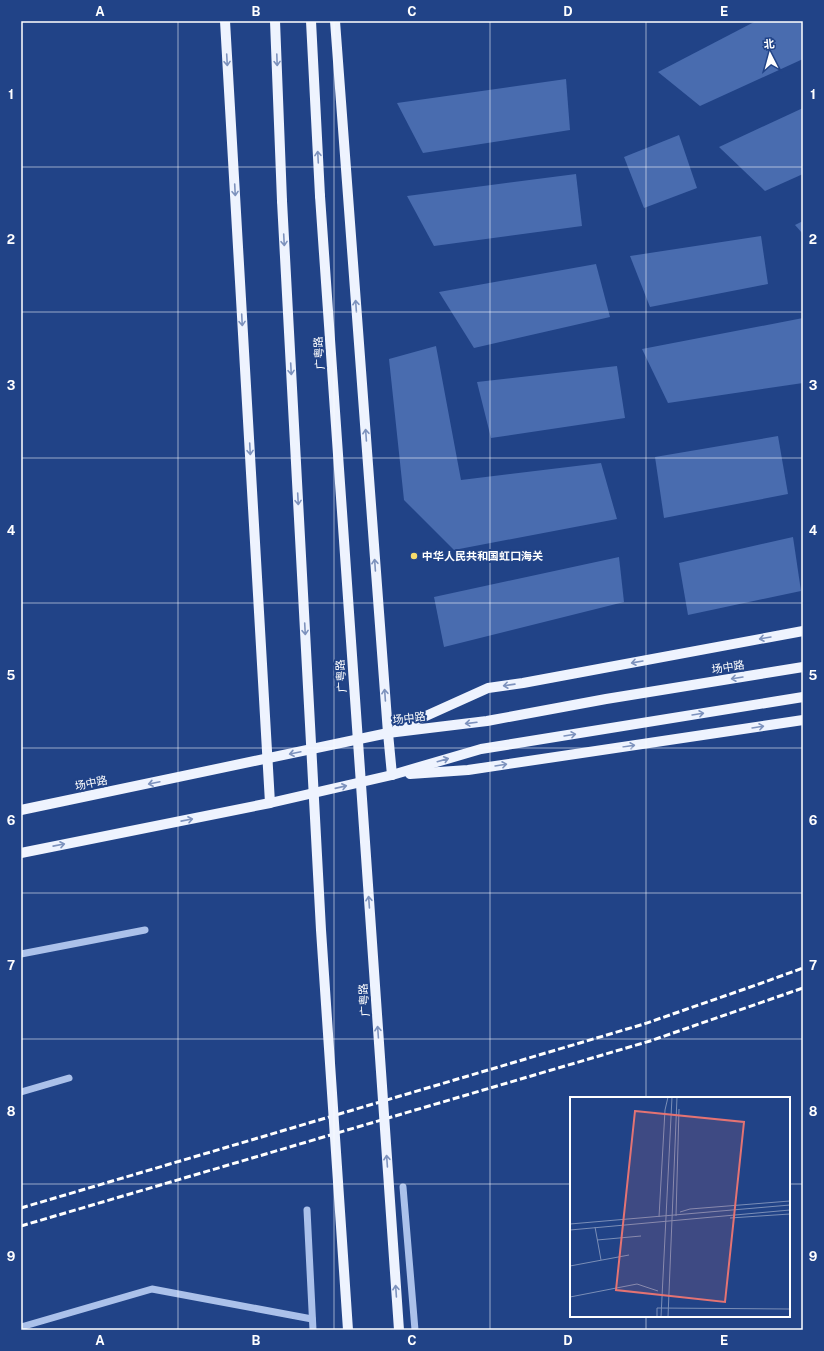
<svg xmlns="http://www.w3.org/2000/svg" width="824" height="1351" viewBox="0 0 824 1351" font-family="'Public Sans','Noto Sans SC',sans-serif">
	<style>
		.building { fill: #496caf }
		.lines { fill: none; stroke-linecap: round; stroke-linejoin: round }
		.minor { stroke: #abc1ea; stroke-width: 7 }
		.major { stroke: #eef3fe; stroke-width: 10 }
		.rail { stroke: #fff; stroke-width: 3; stroke-dasharray: 7 3; stroke-linecap: butt }
		.major-bridge { stroke: #eef3fe; stroke-width: 10 }
		.oneway { stroke: #7d92bd }
		.grid { fill: none; stroke: #fff; stroke-width: 1; stroke-opacity: 0.55 }
		.poi-dot { fill: #f7dc6c; stroke: #214387; stroke-width: 1.5 }
		.labels { text-anchor: middle; stroke-width: 4; stroke-linejoin: round; paint-order: stroke }
		.street-label { font-size: 11px; fill: #fff; stroke: #214387 }
		.poi-label { font-size: 11px; font-weight: bold; fill: #fff; stroke: #214387; text-anchor: start }
		.inset-road { fill: none; stroke: #7a8eb7; stroke-width: 1 }
		.view { fill: #e47373; fill-opacity: 0.15; stroke: #e47373; stroke-width: 2 }
		.inset-edge { fill: none; stroke: #fff; stroke-width: 2 }
		.neatline { fill: none; stroke: #fff; stroke-width: 1.5 }
		.grid-label { font-size: 13px; text-anchor: middle; font-weight: bold; fill: #fff }
	</style>
	<rect width="100%" height="100%" fill="#214387"/>
	<!-- building -->
	<g class="building">
		<polygon points="756,21 803,21 803,59 700,106 658,72"/>
		<polygon points="566,79 570,130 423,153 397,103"/>
		<polygon points="803,108 803,174 765,191 719,147"/>
		<polygon points="679,135 697,188 644,208 624,157"/>
		<polygon points="576,174 582,226 434,246 407,196"/>
		<polygon points="803,221 803,234 795,225"/>
		<polygon points="761,236 768,284 650,307 630,256"/>
		<polygon points="596,264 610,317 474,348 439,292"/>
		<polygon points="803,318 803,383 668,403 642,349"/>
		<polygon points="436,346 461,480 601,463 617,519 454,550 404,500 389,359"/>
		<polygon points="617,366 625,418 491,438 477,382"/>
		<polygon points="778,436 788,494 664,518 655,457"/>
		<polygon points="793,537 801,591 688,615 679,563"/>
		<polygon points="619,557 624,602 444,647 434,597"/>
	</g>
	<g class="lines">
		<!-- minor -->
		<g class="minor">
			<polyline points="21,954 145,930"/>
			<polyline points="21,1092 69,1078"/>
			<polyline points="403,1187 415,1330"/>
			<polyline points="307,1210 313,1330"/>
			<polyline points="21,1327 152,1289 312,1319"/>
		</g>
		<!-- major -->
		<g class="major">
			<polyline points="225,21 270,803"/>
			<polyline points="275,21 282,201"/>
			<polyline points="311,21 320,196"/>
			<polyline points="335,21 388,733 392,775"/>
			<polyline points="397,729 488,688 523,683 803,631"/>
			<polyline points="410,774 468,770 803,720"/>
			<polyline points="21,810 388,733 487,721 606,699 803,667"/>
			<polyline points="21,853 270,803 392,775 481,749 803,697"/>
		</g>
		<!-- rail -->
		<g class="rail">
			<polyline points="21,1208 644,1024 759,984 803,968"/>
			<polyline points="21,1226 650,1041 803,988"/>
		</g>
		<!-- major-bridge -->
		<g class="major-bridge">
			<polyline points="320,196 399,1330"/>
			<polyline points="282,201 321,930 348,1330"/>
		</g>
	</g>
	<!-- one-way arrows -->
	<defs><path id="oneway-shaft" d="M-6 0H5M1.5-3L5.5 0L1.5 3" fill="none" stroke-width="1.6" stroke-linecap="round" stroke-linejoin="round"/></defs>
	<g class="oneway">
		<use href="#oneway-shaft" transform="translate(227 60) rotate(87)"/>
		<use href="#oneway-shaft" transform="translate(277 60) rotate(88)"/>
		<use href="#oneway-shaft" transform="translate(318 157) rotate(-93)"/>
		<use href="#oneway-shaft" transform="translate(235 190) rotate(87)"/>
		<use href="#oneway-shaft" transform="translate(284 240) rotate(87)"/>
		<use href="#oneway-shaft" transform="translate(356 306) rotate(-94)"/>
		<use href="#oneway-shaft" transform="translate(242 320) rotate(87)"/>
		<use href="#oneway-shaft" transform="translate(291 369) rotate(87)"/>
		<use href="#oneway-shaft" transform="translate(366 435) rotate(-94)"/>
		<use href="#oneway-shaft" transform="translate(250 449) rotate(87)"/>
		<use href="#oneway-shaft" transform="translate(298 499) rotate(87)"/>
		<use href="#oneway-shaft" transform="translate(375 565) rotate(-94)"/>
		<use href="#oneway-shaft" transform="translate(305 629) rotate(87)"/>
		<use href="#oneway-shaft" transform="translate(765 638) rotate(170)"/>
		<use href="#oneway-shaft" transform="translate(637 662) rotate(170)"/>
		<use href="#oneway-shaft" transform="translate(737 678) rotate(171)"/>
		<use href="#oneway-shaft" transform="translate(509 685) rotate(172)"/>
		<use href="#oneway-shaft" transform="translate(385 695) rotate(-94)"/>
		<use href="#oneway-shaft" transform="translate(698 714) rotate(-9)"/>
		<use href="#oneway-shaft" transform="translate(471 723) rotate(173)"/>
		<use href="#oneway-shaft" transform="translate(758 727) rotate(-9)"/>
		<use href="#oneway-shaft" transform="translate(570 735) rotate(-9)"/>
		<use href="#oneway-shaft" transform="translate(629 746) rotate(-9)"/>
		<use href="#oneway-shaft" transform="translate(295 753) rotate(168)"/>
		<use href="#oneway-shaft" transform="translate(443 760) rotate(-16)"/>
		<use href="#oneway-shaft" transform="translate(501 765) rotate(-9)"/>
		<use href="#oneway-shaft" transform="translate(154 783) rotate(168)"/>
		<use href="#oneway-shaft" transform="translate(341 787) rotate(-13)"/>
		<use href="#oneway-shaft" transform="translate(187 820) rotate(-11)"/>
		<use href="#oneway-shaft" transform="translate(59 845) rotate(-11)"/>
		<use href="#oneway-shaft" transform="translate(369 902) rotate(-94)"/>
		<use href="#oneway-shaft" transform="translate(378 1032) rotate(-94)"/>
		<use href="#oneway-shaft" transform="translate(387 1161) rotate(-94)"/>
		<use href="#oneway-shaft" transform="translate(396 1291) rotate(-94)"/>
	</g>
	<!-- grid -->
	<path class="grid" d="M178 21V1330M334 21V1330M490 21V1330M646 21V1098M21 167H803M21 312H803M21 458H803M21 603H803M21 748H803M21 893H803M21 1039H803M21 1184H571M789 1184H803M646 1316V1330"/>
	<!-- markers -->
	<circle class="poi-dot" cx="414" cy="556" r="4"/>
	<g class="labels">
		<!-- street labels -->
		<g class="street-label">
			<text transform="translate(319 353) rotate(-94)" y="4">广粤路</text>
			<text transform="translate(728 667) rotate(-9)" y="4">场中路</text>
			<text transform="translate(341 676) rotate(-94)" y="4">广粤路</text>
			<text transform="translate(409 718) rotate(-7)" y="4">场中路</text>
			<text transform="translate(91 783) rotate(-12)" y="4">场中路</text>
			<text transform="translate(364 1000) rotate(-94)" y="4">广粤路</text>
		</g>
		<!-- poi labels -->
		<g class="poi-label">
			<text x="422" y="560">中华人民共和国虹口海关</text>
		</g>
	</g>
	<!-- overview -->
	<g transform="translate(570 1097)">
		<rect width="220" height="220" fill="#214387"/>
		<path class="inset-road" d="M110 115 120 112 220 104M106 119 109 12M89 120 95 13 98 0M160 121 220 117M0 127 220 108M25 130 31 163M0 133 220 113M27 143 71 139M0 169 59 158M0 200 67 187 88 194M87 220V211L220 212M91 220 102 0M98 220 107 0"/>
		<path class="view" d="M65 14 174 25 155 205 46 193Z"/>
		<rect width="220" height="220" class="inset-edge"/>
	</g>
	<!-- border -->
	<rect width="824" height="1351" fill="none" stroke="#214387" stroke-width="44"/>
	<!-- north arrow -->
	<g transform="translate(770 54) rotate(354)" stroke="#214387" stroke-width="3" paint-order="stroke">
	<path d="M0-3L7 15L0 10L-7 15Z" fill="#ffffff"/>
	<text y="-6" font-size="11" font-weight="bold" text-anchor="middle" fill="#ffffff">北</text>
	</g>
	<rect x="22" y="22" width="780" height="1307" class="neatline"/>
	<g class="grid-label">
		<text x="100" y="16">A</text>
		<text x="256" y="16">B</text>
		<text x="412" y="16">C</text>
		<text x="568" y="16">D</text>
		<text x="724" y="16">E</text>
		<text x="11" y="99">1</text>
		<text x="813" y="99">1</text>
		<text x="11" y="244">2</text>
		<text x="813" y="244">2</text>
		<text x="11" y="390">3</text>
		<text x="813" y="390">3</text>
		<text x="11" y="535">4</text>
		<text x="813" y="535">4</text>
		<text x="11" y="680">5</text>
		<text x="813" y="680">5</text>
		<text x="11" y="825">6</text>
		<text x="813" y="825">6</text>
		<text x="11" y="970">7</text>
		<text x="813" y="970">7</text>
		<text x="11" y="1116">8</text>
		<text x="813" y="1116">8</text>
		<text x="11" y="1261">9</text>
		<text x="813" y="1261">9</text>
		<text x="100" y="1345">A</text>
		<text x="256" y="1345">B</text>
		<text x="412" y="1345">C</text>
		<text x="568" y="1345">D</text>
		<text x="724" y="1345">E</text>
	</g>
</svg>
